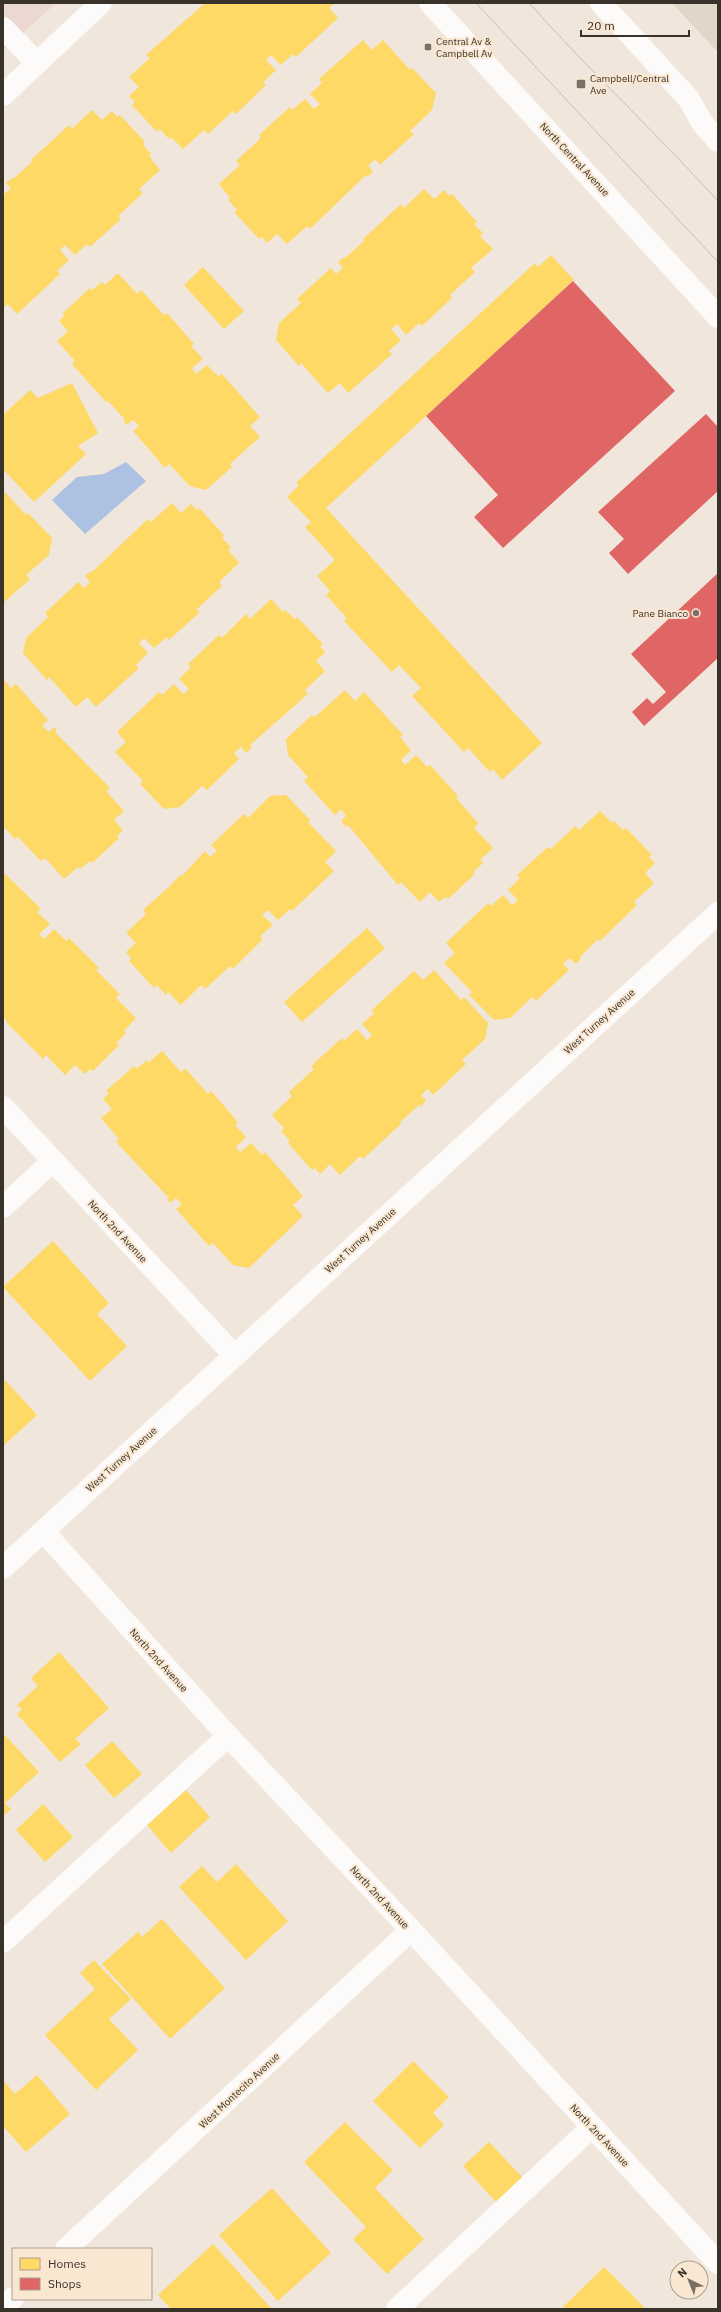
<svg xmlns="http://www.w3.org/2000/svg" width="721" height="2312" viewBox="0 0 721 2312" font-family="'IBM Plex Sans',sans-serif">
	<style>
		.commercial { fill: #ebd8d1 }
		.education { fill: #e1d7c8 }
		.water { fill: #adc1e3 }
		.homes { fill: #ffd966 }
		.shops { fill: #e06666 }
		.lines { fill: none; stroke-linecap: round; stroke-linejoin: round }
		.minor { stroke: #fdfbfa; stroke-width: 22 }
		.major { stroke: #fdfbfa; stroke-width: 22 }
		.tram { stroke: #c2c0bd; stroke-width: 1 }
		.poi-dot { fill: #797168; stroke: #f9e7d2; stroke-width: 1.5 }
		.labels { text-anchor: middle; stroke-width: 4; stroke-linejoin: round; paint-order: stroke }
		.poi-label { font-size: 10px; fill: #39322a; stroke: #f9e7d2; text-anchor: start }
		.street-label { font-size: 10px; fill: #39322a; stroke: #f9e7d2 }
	</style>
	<rect width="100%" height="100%" fill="#f0e6db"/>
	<!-- commercial -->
	<polygon class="commercial" points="3,3 56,3 3,51"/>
	<!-- education -->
	<polygon class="education" points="672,3 718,3 718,52 710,44"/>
	<!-- water -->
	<polygon class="water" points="126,462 146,481 85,534 52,500 77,477 104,474"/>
	<!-- homes -->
	<g class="homes">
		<polygon points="205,3 335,3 329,8 338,18 296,57 293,54 281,65 271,55 266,60 276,70 263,82 266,85 236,114 233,111 208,134 204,130 183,149 171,137 169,139 160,129 157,132 132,105 135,102 129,96 139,87 129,77 150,58 146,55"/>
		<polygon points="363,40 372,50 383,40 410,70 412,68 436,93 432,110 410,131 414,134 380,165 375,159 368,166 373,171 368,177 366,175 310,229 307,226 287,244 277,234 267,243 262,237 259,239 234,212 237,210 228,200 230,198 219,184 240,165 236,161 261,138 259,135 290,107 292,110 305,99 314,109 320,104 310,94 322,83 319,79"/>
		<polygon points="92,110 102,120 112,111 117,117 120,115 145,142 143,145 151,154 149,156 160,170 139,189 143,193 118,216 121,219 90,247 87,244 75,255 65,245 60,250 69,260 57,271 60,274 17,314 8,304 3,308 3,193 4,194 11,189 6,183 12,178 13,179 32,162 31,160 69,125 72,129"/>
		<polygon points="424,189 434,199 444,190 449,196 452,194 477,222 474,224 483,233 480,236 493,249 471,268 475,272 450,295 452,298 422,326 419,323 406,335 397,324 391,329 401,340 389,351 392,354 348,393 340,383 328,393 301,363 299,366 276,340 279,323 301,303 297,299 331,268 336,274 343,268 338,262 344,257 345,258 364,241 363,239 401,204 404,208"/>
		<polygon points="551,255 574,280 326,508 542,743 502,780 493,769 490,772 468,748 464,752 412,696 421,688 399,665 392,672 344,621 347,618 326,595 330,591 317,576 335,560 305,527 311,522 287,497 299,485 297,482 535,263 538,267"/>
		<polygon points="203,267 244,311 224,329 184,285"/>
		<polygon points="118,273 137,294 141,290 164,315 167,313 194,344 191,346 203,359 192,368 196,374 207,365 218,376 222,374 260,417 250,426 260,437 230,464 232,467 206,490 190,486 169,464 165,468 133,431 139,426 133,420 126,425 124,421 125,420 108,401 106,402 72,364 75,361 57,341 68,331 59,321 64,316 63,313 90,288 92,290 102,282 105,285"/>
		<polygon points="72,383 98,433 78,446 86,454 34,502 3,469 3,415 30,390 38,398"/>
		<polygon points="3,490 26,515 28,513 52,538 49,555 26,575 30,579 3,603"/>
		<polygon points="172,503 181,513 191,504 197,510 199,508 224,535 222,538 231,547 228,550 239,563 219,582 222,586 197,609 200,612 169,640 167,637 154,648 144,638 139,643 148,653 136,665 139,668 96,707 87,697 76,707 49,677 47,680 23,653 26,638 48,617 45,613 78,582 84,588 90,582 85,576 91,571 92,572 148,519 151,522"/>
		<polygon points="271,599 283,612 285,610 295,619 297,617 323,644 320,646 325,652 316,661 325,671 305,690 308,694 250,745 252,747 246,753 241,747 234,753 239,759 207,790 202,786 180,807 164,809 140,784 143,781 115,752 126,742 117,732 159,692 162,695 174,684 183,694 189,689 179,679 191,667 188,664 219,635 222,638 246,614 250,619"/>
		<polygon points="3,679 11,688 16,684 48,720 42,726 49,732 54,727 57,730 55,732 110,788 106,791 124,811 114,820 123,830 117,836 119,838 92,863 90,861 80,869 78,867 64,879 45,858 41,861 18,837 15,839 3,826"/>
		<polygon points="345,690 355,701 364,692 403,735 400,737 411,750 401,760 405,765 416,755 427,767 430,765 458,796 456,798 478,823 474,828 493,848 480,860 483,863 473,872 475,874 448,899 445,897 439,902 430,892 420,902 401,882 398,885 348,825 346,827 341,821 346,816 341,809 335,815 304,781 308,777 288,755 286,739 312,715 315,717"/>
		<polygon points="286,795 310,820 308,822 336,851 325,862 334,871 292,911 290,909 278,920 268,910 262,915 273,925 260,936 263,939 233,969 230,966 205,989 201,985 181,1005 168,992 166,995 157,985 154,988 129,961 131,958 126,952 136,943 126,933 146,914 143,910 170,886 180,875 182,876 205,851 210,857 217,851 211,845 244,814 248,818 270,796"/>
		<polygon points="600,811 612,823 614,821 623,830 626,828 652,855 649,857 655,863 645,873 654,883 634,902 637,905 600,941 598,939 580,957 581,958 576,964 570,958 563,964 569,970 536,1001 532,997 510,1018 494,1020 469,995 472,992 444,963 455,953 446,943 488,903 491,906 503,895 512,905 518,900 508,890 520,878 517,875 548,847 551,849 575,826 579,830"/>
		<polygon points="3,872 41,909 37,912 50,924 39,934 44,939 54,929 66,941 69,938 99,968 96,970 120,994 116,998 136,1018 124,1031 126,1033 117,1042 119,1045 93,1071 90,1069 85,1074 75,1065 65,1075 46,1055 43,1059 6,1022 7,1021 3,1016"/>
		<polygon points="367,928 385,948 302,1022 284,1002"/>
		<polygon points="434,970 461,1000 464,997 488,1023 485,1039 462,1060 466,1064 433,1095 428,1089 421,1095 426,1101 420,1107 419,1105 400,1122 401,1124 363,1159 360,1156 340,1175 330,1164 320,1174 315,1168 312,1170 288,1143 290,1141 281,1131 284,1128 272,1115 292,1096 289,1092 314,1069 311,1066 342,1038 344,1041 357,1029 367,1040 372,1035 362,1024 374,1013 372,1010 414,971 423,980"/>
		<polygon points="162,1051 181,1072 185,1068 208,1094 211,1091 238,1122 235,1125 246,1137 236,1147 240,1152 251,1143 262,1155 265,1152 303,1196 293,1205 303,1216 249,1268 233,1265 213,1243 209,1246 176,1209 182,1204 176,1198 170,1203 167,1199 169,1198 116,1142 119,1139 101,1118 112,1109 103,1099 109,1093 106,1091 134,1066 136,1069 147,1060 148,1063"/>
		<polygon points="53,1241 109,1303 97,1314 127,1346 90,1381 3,1287"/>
		<polygon points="3,1378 37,1415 3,1446"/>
		<polygon points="59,1652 109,1708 75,1739 81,1744 60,1762 17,1714 22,1709 17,1705 38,1686 31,1678"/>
		<polygon points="3,1733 39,1772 5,1803 11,1809 3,1816"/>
		<polygon points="112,1741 142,1774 114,1798 85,1765"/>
		<polygon points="186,1790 210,1817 171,1853 147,1825"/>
		<polygon points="43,1804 73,1837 45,1862 16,1830"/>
		<polygon points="236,1864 288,1921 246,1960 179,1887 202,1866 217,1882"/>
		<polygon points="162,1919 225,1988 170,2039 102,1964 138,1932 142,1937"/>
		<polygon points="94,1960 131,1999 109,2019 138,2050 96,2090 45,2035 95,1989 80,1973"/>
		<polygon points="413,2061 449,2097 433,2113 444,2125 420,2148 373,2101"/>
		<polygon points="37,2075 70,2114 26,2152 3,2126 3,2080 15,2094"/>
		<polygon points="345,2122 393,2170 375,2188 424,2239 387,2274 353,2239 366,2227 304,2162"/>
		<polygon points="489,2142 524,2179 497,2203 463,2166"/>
		<polygon points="272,2188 331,2253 278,2301 219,2235"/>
		<polygon points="213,2244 272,2309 171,2309 158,2295"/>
		<polygon points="604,2267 646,2309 565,2309 563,2307"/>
	</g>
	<!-- shops -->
	<g class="shops">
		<polygon points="573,281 675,391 503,548 474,517 498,495 426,416"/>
		<polygon points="706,414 718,427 718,491 628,574 609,553 624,539 598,512"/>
		<polygon points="718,573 718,658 644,726 632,712 647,698 653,704 666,692 631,654"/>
	</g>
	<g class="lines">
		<!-- minor -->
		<g class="minor">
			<polyline points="3,28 37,63"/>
			<polyline points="3,95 101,3"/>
			<polyline points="3,1107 234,1355"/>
			<polyline points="3,1207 53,1161"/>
			<polyline points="43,1531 228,1736 411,1930 718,2263"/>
			<polyline points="3,1568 718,913"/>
			<polyline points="3,1942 228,1736"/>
			<polyline points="66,2249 411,1930"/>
			<polyline points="3,2307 13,2298"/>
			<polyline points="397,2309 592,2127"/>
		</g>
		<!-- major -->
		<g class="major">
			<polyline points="430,3 718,317"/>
			<polyline points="601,3 688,98 703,124 718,141"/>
		</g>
		<!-- tram -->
		<g class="tram">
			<polyline points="476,3 718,262"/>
			<path d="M529 3C590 71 657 134 718 201"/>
		</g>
	</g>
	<!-- markers -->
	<g class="poi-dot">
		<rect x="424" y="43" width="8" height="8" rx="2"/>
		<rect x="576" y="79" width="10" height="10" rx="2"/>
		<circle cx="696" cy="613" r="4"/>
	</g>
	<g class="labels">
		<!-- poi labels -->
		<g class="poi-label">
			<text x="436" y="45">Central Av &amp;<tspan x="436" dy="12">Campbell Av</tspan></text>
			<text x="590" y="82">Campbell/Central<tspan x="590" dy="12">Ave</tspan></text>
			<text x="688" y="617" text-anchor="end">Pane Bianco</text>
		</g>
		<!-- street labels -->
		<g class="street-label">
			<text transform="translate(575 159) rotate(47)" y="4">North Central Avenue</text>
			<text transform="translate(599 1021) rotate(-42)" y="4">West Turney Avenue</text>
			<text transform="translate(118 1231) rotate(47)" y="4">North 2nd Avenue</text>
			<text transform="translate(360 1240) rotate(-42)" y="4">West Turney Avenue</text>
			<text transform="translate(121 1459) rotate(-42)" y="4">West Turney Avenue</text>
			<text transform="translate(159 1660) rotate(48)" y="4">North 2nd Avenue</text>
			<text transform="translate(380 1897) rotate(47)" y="4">North 2nd Avenue</text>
			<text transform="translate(239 2090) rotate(-43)" y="4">West Montecito Avenue</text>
			<text transform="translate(600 2135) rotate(47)" y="4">North 2nd Avenue</text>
		</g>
	</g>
	<!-- border -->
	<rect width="721" height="2312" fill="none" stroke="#39322a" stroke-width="8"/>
	<!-- legend -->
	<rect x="12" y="2248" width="140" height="52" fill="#f9e7d2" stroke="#ac9f8f"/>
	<rect x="20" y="2258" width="20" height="12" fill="#ffd966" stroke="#ac9f8f"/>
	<text x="48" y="2268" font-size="12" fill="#39322a">Homes</text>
	<rect x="20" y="2278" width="20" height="12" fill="#e06666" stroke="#ac9f8f"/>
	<text x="48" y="2288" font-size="12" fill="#39322a">Shops</text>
	<!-- north arrow -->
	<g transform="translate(689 2280) rotate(317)"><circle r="19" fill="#f9e7d2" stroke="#ac9f8f"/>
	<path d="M0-3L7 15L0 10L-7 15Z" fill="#797168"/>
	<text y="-6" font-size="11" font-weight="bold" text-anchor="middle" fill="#39322a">N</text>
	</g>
	<!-- scale -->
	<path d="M581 30v6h108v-6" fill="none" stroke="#39322a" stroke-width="2"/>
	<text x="587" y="30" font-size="12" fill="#39322a" stroke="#f9e7d2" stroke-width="3" paint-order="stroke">20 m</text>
</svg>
